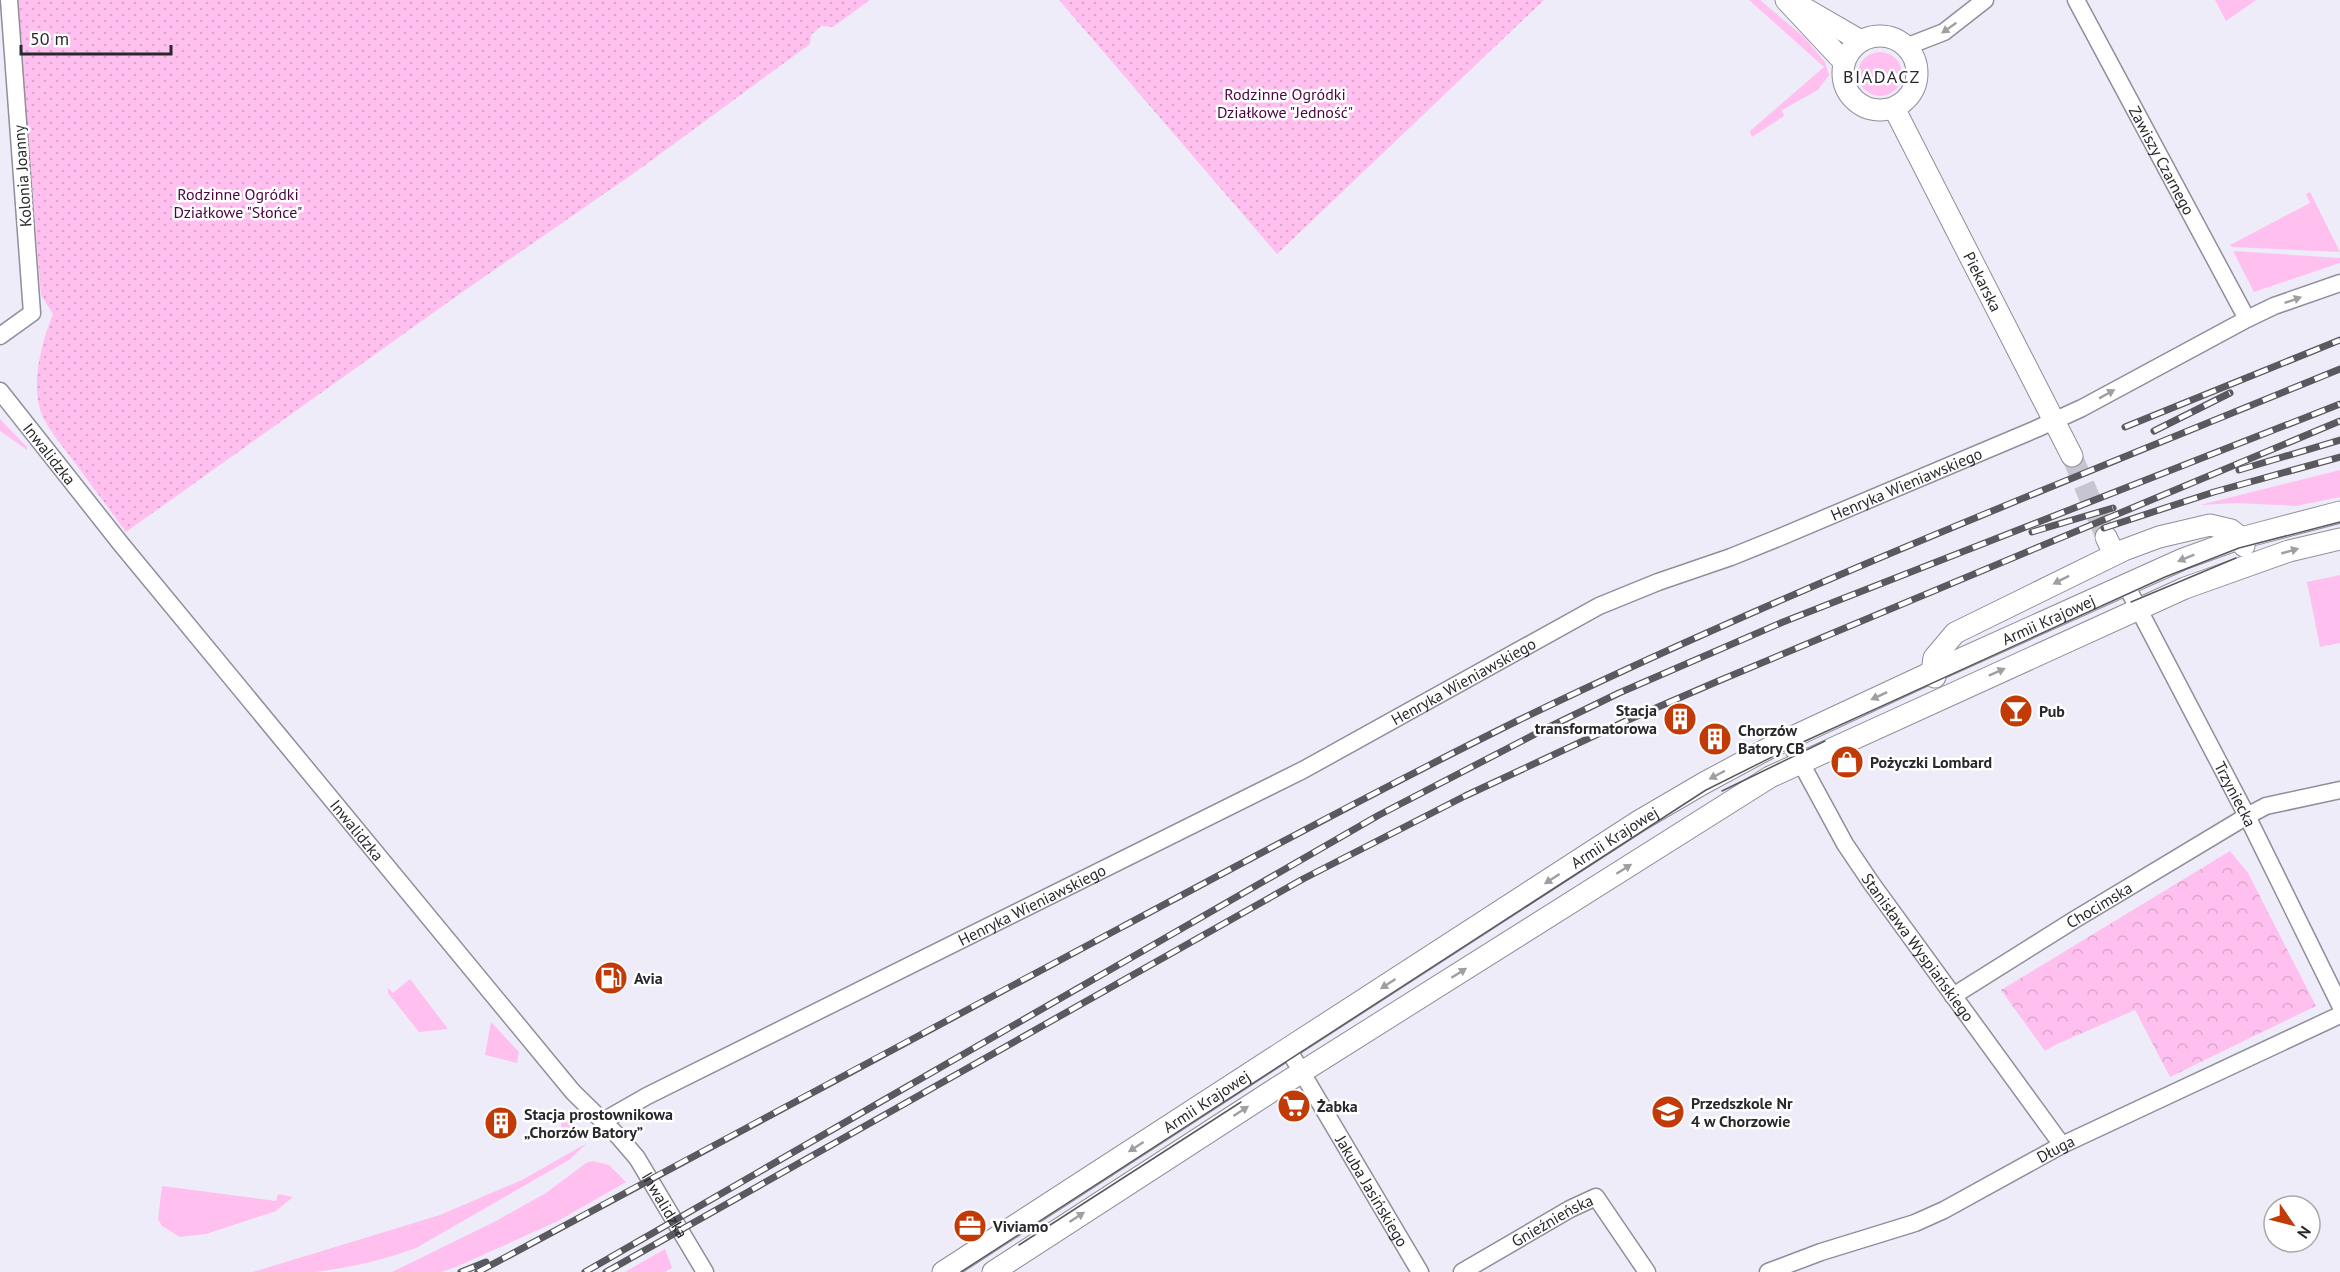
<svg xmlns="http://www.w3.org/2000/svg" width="2340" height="1272" viewBox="0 0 2340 1272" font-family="'PT Sans',sans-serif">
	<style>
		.grass { fill: #ffc0f0 }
		.park { fill: url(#park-crowns) }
		.garden { fill: url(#garden-dots) }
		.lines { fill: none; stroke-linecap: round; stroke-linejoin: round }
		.tertiary-tunnel { stroke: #c7c5d0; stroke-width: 21; stroke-dasharray: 21 10; stroke-linecap: butt }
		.minor-casing { stroke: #908e9b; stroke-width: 19 }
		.tertiary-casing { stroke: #908e9b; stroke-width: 23 }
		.minor { stroke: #fff; stroke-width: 16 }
		.tertiary { stroke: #fff; stroke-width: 21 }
		.tram { stroke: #5a5960; stroke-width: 1.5 }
		.rail-casing { stroke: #5a5960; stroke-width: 7 }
		.rail { stroke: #fff; stroke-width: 4.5; stroke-dasharray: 14; stroke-linecap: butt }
		.oneway { fill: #9f9ea0 }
		.labels { text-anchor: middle; stroke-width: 5; stroke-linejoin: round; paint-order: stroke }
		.park-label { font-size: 16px; fill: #4d0443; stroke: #fff }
		.street-label { font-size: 16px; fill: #29282d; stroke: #fff }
		.poi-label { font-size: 16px; font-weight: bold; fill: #29282d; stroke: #fff; text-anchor: start }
		.neighbourhood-label { font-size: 18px; letter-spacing: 1.5px; fill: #29282d; stroke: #fff }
	</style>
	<defs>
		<pattern id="park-crowns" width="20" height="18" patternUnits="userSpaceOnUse" patternTransform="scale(1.5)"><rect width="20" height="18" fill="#ffc0f0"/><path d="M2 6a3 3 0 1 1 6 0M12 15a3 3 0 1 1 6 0" fill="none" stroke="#dba5ce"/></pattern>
		<pattern id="garden-dots" width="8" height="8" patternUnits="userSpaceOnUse" patternTransform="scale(1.5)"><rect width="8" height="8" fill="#ffc0f0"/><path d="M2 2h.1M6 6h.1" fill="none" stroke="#dba5ce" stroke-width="1.8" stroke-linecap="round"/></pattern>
	</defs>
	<rect width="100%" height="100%" fill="#eeecf9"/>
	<!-- grass -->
	<g class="grass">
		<polygon points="1749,0 1760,0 1804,37 1825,62 1829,75 1818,90 1782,110 1784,116 1752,137 1750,131 1824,67"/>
		<polygon points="2215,0 2256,0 2226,21"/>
		<circle cx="1880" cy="74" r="22"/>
		<polygon points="2310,192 2340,252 2232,247 2230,245 2310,203 2306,194"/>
		<polygon points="2233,251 2340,258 2340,263 2254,292"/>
		<polygon points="0,419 27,447 27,450 0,431"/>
		<polygon points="2340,470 2340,497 2296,506 2237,503 2200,505"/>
		<polygon points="2340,575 2340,643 2320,647 2307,582"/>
		<polygon points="410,979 448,1029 419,1032 388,993 388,988 393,993"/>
		<polygon points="491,1022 519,1052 517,1063 485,1055"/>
		<polygon points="563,1118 582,1130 557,1141"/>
		<path d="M587 1143 569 1160 416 1248C384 1260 349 1268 315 1272 295 1272 274 1272 253 1272L440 1215 522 1180Z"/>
		<polygon points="593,1161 609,1165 626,1182 558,1221 456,1267 441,1272 392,1272 494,1222 546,1193 586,1163"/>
		<polygon points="162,1186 276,1201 278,1194 293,1197 276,1211 206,1234 180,1237 162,1226 158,1219"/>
		<polygon points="665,1249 672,1268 665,1272 625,1272"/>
	</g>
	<!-- park -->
	<polygon class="park" points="2230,851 2248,873 2316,1006 2170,1077 2135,1010 2055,1045 2045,1051 2001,990"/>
	<!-- garden -->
	<g class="garden">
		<path d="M17 0H870L833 27 821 26 811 35 810 44 637 171 461 293 126 532C107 506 88 481 69 455 60 443 49 430 43 417 29 388 42 341 53 314L41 295Z"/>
		<polygon points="1059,0 1544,0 1277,254"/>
	</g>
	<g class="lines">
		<!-- tertiary-tunnel -->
		<polyline class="tertiary-tunnel" points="2072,456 2106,537"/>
		<defs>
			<g id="minor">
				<path id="s1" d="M2076 0 2247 319"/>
				<polyline points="1908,46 1944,32 1985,0"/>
				<polyline points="0,336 32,313 9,0"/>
				<path id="s2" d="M0 391 121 544 573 1092 619 1137 637 1158 705 1272"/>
				<path id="s3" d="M2126 585 2247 816 2340 1005"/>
				<path id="s4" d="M1788 739 1845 844 1872 884 2062 1145"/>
				<path id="s5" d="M1953 996 2074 920 2247 816 2266 806 2340 790"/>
				<path id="s6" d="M1288 1049 1420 1272"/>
				<path id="s7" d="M605 1123 612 1116 647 1096 1303 770 1599 606 1658 582 1731 557 1778 538 2036 429 2082 408 2247 319 2274 306 2340 283"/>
				<path id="s8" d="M1462 1272 1570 1209 1596 1197 1647 1272"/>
				<path id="s9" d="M1768 1272 1821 1252 1915 1223 1944 1210 2062 1145 2340 1015"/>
			</g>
			<g id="tertiary">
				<polyline points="1786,0 1844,62"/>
				<polyline points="1797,4 1861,41"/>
				<circle cx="1880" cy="73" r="37"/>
				<path id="s10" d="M1894 108 2072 456"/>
				<polyline points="2106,537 2114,554"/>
				<polyline points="1935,677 1932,672 1934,658 1955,633 2124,550 2159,537 2210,525 2231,530 2241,538 2244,546"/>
				<path id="s11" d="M943 1272 1639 821 1704 783 1769 748 1932 672 2183 559 2241 538 2340 512"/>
				<polyline points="993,1272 1275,1089 1770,777 2185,588 2289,551 2340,539"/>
			</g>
		</defs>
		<!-- minor casing -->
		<use href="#minor" class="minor-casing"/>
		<!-- tertiary casing -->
		<use href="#tertiary" class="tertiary-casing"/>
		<!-- minor -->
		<use href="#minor" class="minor"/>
		<!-- tertiary -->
		<use href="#tertiary" class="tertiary"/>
		<!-- tram -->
		<g class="tram">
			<polyline points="2131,602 2236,558"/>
			<polyline points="1722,791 1825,741"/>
			<polyline points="1019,1245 1241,1102"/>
			<polyline points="961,1272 1706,790 1792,747 2165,577 2239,548 2340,522"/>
		</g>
		<defs>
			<g id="rail">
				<polyline points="2125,427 2340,340"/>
				<polyline points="2154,431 2230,393"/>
				<polyline points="2239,470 2340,440"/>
				<polyline points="2104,528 2214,492 2340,457"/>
				<polyline points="2032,532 2113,508"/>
				<polyline points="461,1272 486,1262"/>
				<path d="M478 1272C692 1157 906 1042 1120 928 1252 858 1383 787 1517 721 1785 591 2064 482 2340 369"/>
				<polyline points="585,1272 1379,815 1545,729 1619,693 1783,622 2340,404"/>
				<polyline points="606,1272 1303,879 1465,796 1628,720 1716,682 2340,421"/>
			</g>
		</defs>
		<!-- rail casing -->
		<use href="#rail" class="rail-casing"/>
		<!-- rail -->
		<use href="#rail" class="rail"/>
	</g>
	<!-- one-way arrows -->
	<defs><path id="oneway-solid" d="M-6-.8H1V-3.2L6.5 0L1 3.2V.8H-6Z" transform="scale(1.5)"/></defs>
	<g class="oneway">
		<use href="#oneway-solid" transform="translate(1949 28) rotate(145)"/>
		<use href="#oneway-solid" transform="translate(2293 300) rotate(-19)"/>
		<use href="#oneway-solid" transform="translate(2107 394) rotate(-29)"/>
		<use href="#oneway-solid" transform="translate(2290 551) rotate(-16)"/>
		<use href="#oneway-solid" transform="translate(2186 558) rotate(158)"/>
		<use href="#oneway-solid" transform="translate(2061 580) rotate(153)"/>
		<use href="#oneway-solid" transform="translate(1997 672) rotate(-24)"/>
		<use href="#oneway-solid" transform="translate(1879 696) rotate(155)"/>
		<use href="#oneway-solid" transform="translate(1717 775) rotate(152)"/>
		<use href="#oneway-solid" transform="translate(1624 869) rotate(-32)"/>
		<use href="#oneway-solid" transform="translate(1552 879) rotate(147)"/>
		<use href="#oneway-solid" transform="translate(1459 973) rotate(-32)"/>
		<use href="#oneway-solid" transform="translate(1388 984) rotate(147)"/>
		<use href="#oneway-solid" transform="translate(1241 1111) rotate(-33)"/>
		<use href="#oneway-solid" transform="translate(1136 1147) rotate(147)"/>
		<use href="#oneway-solid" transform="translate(1077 1217) rotate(-33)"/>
	</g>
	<!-- icons -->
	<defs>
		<symbol id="bar-disc" viewBox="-11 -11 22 22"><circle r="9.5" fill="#c23a05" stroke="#fff"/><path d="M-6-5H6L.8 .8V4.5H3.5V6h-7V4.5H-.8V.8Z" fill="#fff"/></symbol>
		<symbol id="building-disc" viewBox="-11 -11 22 22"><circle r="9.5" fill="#c23a05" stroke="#fff"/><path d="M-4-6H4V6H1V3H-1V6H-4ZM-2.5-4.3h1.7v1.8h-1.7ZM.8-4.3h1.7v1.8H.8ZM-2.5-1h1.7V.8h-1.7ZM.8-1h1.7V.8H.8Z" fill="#fff"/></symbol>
		<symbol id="shop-disc" viewBox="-11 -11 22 22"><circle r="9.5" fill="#c23a05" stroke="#fff"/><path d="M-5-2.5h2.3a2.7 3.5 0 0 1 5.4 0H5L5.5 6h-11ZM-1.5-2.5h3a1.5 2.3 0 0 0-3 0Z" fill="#fff"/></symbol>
		<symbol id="fuel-disc" viewBox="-11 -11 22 22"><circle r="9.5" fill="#c23a05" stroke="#fff"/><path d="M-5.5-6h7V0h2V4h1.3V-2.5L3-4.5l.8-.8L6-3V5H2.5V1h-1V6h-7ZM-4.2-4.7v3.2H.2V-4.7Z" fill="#fff"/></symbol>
		<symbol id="supermarket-disc" viewBox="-11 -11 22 22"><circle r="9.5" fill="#c23a05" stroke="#fff"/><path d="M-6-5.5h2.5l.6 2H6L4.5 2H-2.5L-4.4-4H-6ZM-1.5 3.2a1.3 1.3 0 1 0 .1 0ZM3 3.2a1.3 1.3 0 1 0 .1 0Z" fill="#fff"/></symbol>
		<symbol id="school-disc" viewBox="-11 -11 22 22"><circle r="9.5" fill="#c23a05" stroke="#fff"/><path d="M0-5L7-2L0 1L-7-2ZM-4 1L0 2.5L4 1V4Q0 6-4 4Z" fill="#fff"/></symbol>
		<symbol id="office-disc" viewBox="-11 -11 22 22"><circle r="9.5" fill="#c23a05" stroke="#fff"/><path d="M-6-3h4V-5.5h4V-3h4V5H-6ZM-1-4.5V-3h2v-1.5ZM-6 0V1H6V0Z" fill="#fff"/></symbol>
	</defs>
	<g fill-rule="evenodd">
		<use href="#bar-disc" x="1997" y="692" width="38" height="38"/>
		<use href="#building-disc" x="1661" y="700" width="38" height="38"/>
		<use href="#building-disc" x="1696" y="720" width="38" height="38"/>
		<use href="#shop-disc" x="1828" y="743" width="38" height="38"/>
		<use href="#fuel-disc" x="592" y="959" width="38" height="38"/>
		<use href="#supermarket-disc" x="1275" y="1087" width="38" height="38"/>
		<use href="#school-disc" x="1649" y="1093" width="38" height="38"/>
		<use href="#building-disc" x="482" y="1104" width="38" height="38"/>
		<use href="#office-disc" x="951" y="1207" width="38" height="38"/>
	</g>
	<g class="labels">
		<!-- park labels -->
		<g class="park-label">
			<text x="1285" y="100">Rodzinne Ogródki<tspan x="1285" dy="18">Działkowe "Jedność"</tspan></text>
			<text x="238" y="200">Rodzinne Ogródki<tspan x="238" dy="18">Działkowe "Słońce"</tspan></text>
		</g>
		<!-- street labels -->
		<g class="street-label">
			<text dy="6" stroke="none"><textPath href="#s1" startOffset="182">Zawiszy Czarnego</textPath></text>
			<text transform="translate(22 176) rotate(-94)" y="6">Kolonia Joanny</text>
			<text dy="6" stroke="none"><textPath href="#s10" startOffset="195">Piekarska</textPath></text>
			<text dy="6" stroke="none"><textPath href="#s2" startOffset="80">Inwalidzka</textPath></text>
			<text dy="6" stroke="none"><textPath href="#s7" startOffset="1452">Henryka Wieniawskiego</textPath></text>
			<text dy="6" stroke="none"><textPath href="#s11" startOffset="1286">Armii Krajowej</textPath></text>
			<text dy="6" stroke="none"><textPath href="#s7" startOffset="966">Henryka Wieniawskiego</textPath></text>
			<text dy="6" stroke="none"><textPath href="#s3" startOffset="236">Trzyniecka</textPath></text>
			<text dy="6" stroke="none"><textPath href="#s2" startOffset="566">Inwalidzka</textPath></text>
			<text dy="6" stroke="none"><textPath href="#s11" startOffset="800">Armii Krajowej</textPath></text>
			<text dy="6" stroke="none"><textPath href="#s7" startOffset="480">Henryka Wieniawskiego</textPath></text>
			<text dy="6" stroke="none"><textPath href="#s5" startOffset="172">Chocimska</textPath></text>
			<text dy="6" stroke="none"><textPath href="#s4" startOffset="246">Stanisława Wyspiańskiego</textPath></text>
			<text dy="6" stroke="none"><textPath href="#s11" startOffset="314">Armii Krajowej</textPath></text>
			<text dy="6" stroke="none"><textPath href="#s9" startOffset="314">Długa</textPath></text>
			<text dy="6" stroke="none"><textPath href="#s6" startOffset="165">Jakuba Jasińskiego</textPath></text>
			<text dy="6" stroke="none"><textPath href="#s2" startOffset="1052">Inwalidzka</textPath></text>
			<text dy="6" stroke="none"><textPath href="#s8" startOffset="104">Gnieźnieńska</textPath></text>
		</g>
		<!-- poi labels -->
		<g class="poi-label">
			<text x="1657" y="716" text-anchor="end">Stacja<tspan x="1657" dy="18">transformatorowa</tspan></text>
			<text x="2039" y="717">Pub</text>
			<text x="1738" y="736">Chorzów<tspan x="1738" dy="18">Batory CB</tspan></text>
			<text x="1870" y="768">Pożyczki Lombard</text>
			<text x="634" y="984">Avia</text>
			<text x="1691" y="1109">Przedszkole Nr<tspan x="1691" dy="18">4 w Chorzowie</tspan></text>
			<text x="1317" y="1112">Żabka</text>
			<text x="524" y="1120">Stacja prostownikowa<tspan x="524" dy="18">„Chorzów Batory”</tspan></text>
			<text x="993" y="1232">Viviamo</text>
		</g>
		<!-- neighbourhood labels -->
		<g class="neighbourhood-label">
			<text x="1882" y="83">BIADACZ</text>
		</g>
	</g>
	<!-- north arrow -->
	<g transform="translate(2292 1224) rotate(125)"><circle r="28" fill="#ffffff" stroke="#a9a9ab" stroke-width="1.5"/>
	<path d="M0-4.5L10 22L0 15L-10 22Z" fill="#c23a05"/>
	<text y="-9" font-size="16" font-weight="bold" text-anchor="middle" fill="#29282d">N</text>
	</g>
	<!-- scale -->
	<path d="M21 45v9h150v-9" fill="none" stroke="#29282d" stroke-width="3"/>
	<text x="30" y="45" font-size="18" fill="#29282d" stroke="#ffffff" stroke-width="4.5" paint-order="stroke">50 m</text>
</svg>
